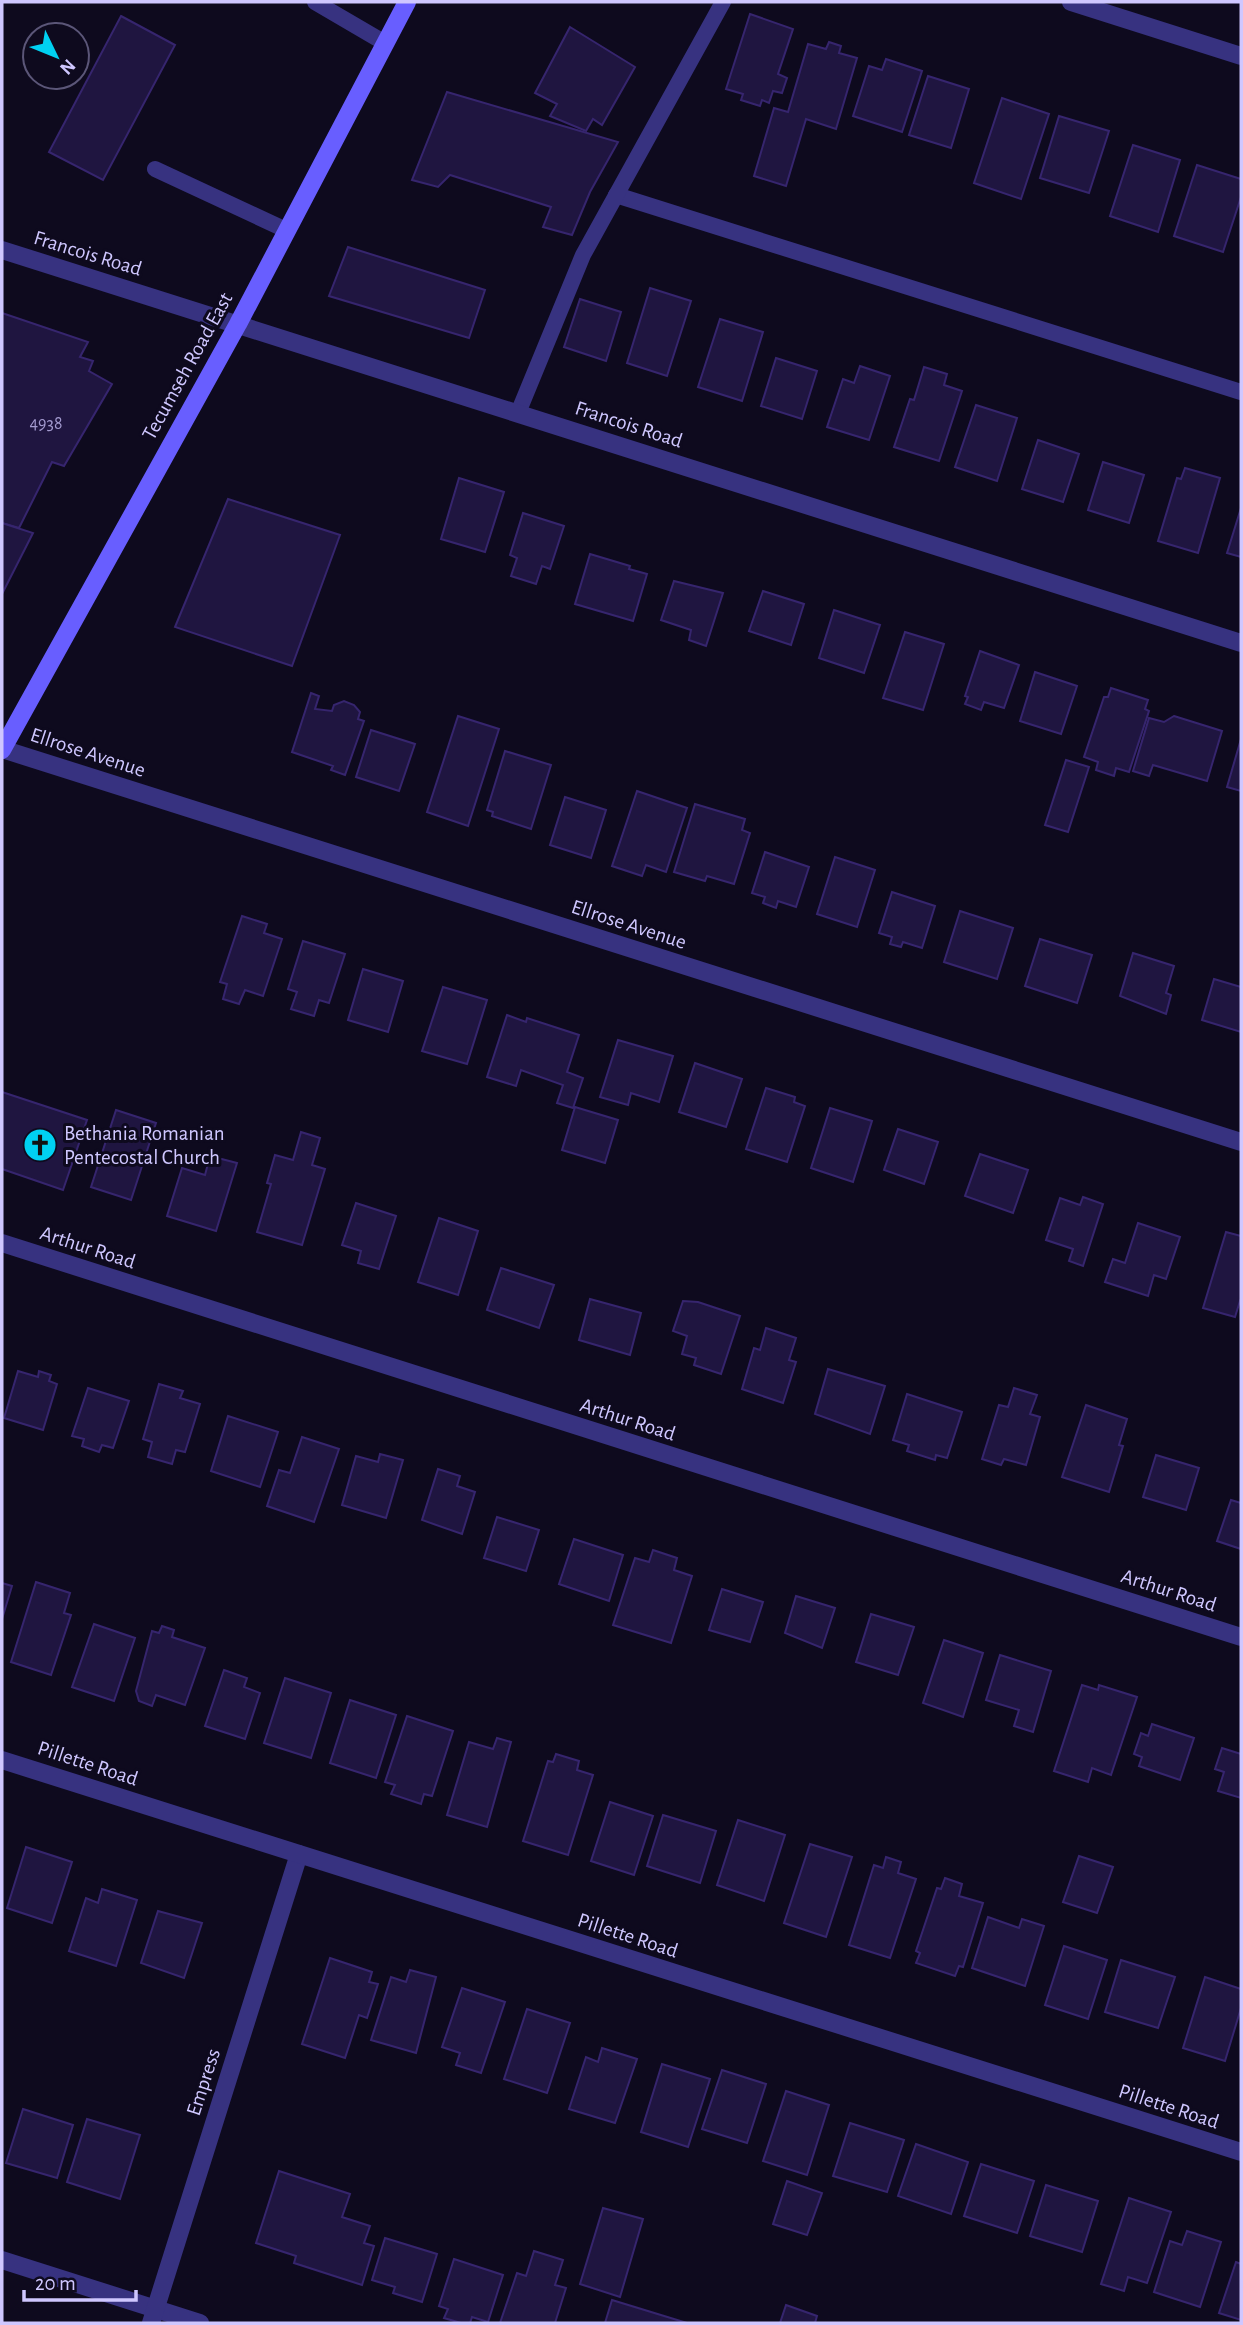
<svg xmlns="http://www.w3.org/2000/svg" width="1243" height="2325" viewBox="0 0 1243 2325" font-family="'Alegreya Sans',sans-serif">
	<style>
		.building { fill: #1f1540; stroke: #36256e; stroke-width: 2 }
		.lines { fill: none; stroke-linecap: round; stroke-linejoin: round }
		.service { stroke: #373280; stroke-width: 16 }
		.minor { stroke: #373280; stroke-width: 18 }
		.tertiary { stroke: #373280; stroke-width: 18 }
		.secondary { stroke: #685eff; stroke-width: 18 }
		.labels { text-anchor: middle; stroke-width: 6; stroke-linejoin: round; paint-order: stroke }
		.number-label { font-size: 18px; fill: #a39acf }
		.street-label { font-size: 21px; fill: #cfc7ff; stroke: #0e0a1e }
		.poi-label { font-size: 21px; fill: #cfc7ff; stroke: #0e0a1e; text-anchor: start }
	</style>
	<rect width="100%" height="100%" fill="#0e0a1e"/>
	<!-- building -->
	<g class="building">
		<polygon points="750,14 793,29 778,74 787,78 782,93 773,91 769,103 762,100 760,106 741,100 743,94 726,89"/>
		<polygon points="121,16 175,45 103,180 49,152"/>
		<polygon points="570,27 635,67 602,125 593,119 586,131 550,116 557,104 535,93"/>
		<polygon points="829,42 841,46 839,53 857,58 836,129 806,119 786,186 754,176 774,108 788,112 808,44 826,49"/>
		<polygon points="886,59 922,71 902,132 853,116 869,66 882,70"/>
		<polygon points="928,76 969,89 951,148 909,135"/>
		<polygon points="447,92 618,142 590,192 572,235 543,227 551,207 450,175 438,187 412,180"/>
		<polygon points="1002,98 1049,114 1021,199 974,183"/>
		<polygon points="1059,116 1109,131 1089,193 1040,178"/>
		<polygon points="1133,145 1180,160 1158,232 1110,216"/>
		<polygon points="1197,165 1241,179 1241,197 1223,252 1174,236"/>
		<polygon points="348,247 485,290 469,338 329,296"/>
		<polygon points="650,288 691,301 667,376 627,363"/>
		<polygon points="580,299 621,312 606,361 564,347"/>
		<polygon points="2,313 88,342 80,357 93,361 89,371 112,384 64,466 52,462 19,528 2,523"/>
		<polygon points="720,319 763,332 742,401 698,387"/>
		<polygon points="776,358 817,371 802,419 761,406"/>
		<polygon points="860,366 890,376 869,440 827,427 843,379 854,383"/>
		<polygon points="924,367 947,374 944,385 962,391 939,461 894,447 910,399 914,400"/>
		<polygon points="976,405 1017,418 997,481 955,467"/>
		<polygon points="1038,440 1079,454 1063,502 1022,489"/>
		<polygon points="1103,462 1144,475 1129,523 1088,510"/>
		<polygon points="1185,468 1220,478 1198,553 1158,541 1177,478 1181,479"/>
		<polygon points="459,478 504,492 485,552 441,539"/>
		<polygon points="228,499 340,535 292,666 175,627"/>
		<polygon points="1241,508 1241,557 1227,553"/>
		<polygon points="523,513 564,526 550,569 542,566 536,584 511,576 517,558 510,555"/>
		<polygon points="2,523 33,533 2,594"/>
		<polygon points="590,554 630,566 629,569 647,574 633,621 575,604"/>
		<polygon points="674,581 723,593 706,646 689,640 691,630 661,620"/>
		<polygon points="763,591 804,604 791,645 749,631"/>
		<polygon points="834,610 880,625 864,673 819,658"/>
		<polygon points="905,632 944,644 923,710 883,698"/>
		<polygon points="980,651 1019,665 1004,708 984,702 981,710 965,704 968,697 965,696"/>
		<polygon points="1035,672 1077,686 1061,734 1020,721"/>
		<polygon points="1111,688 1148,700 1145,709 1149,711 1129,772 1116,768 1114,776 1096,770 1098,762 1084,757 1104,697 1108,697"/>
		<polygon points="311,693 319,696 315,709 332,711 334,705 344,701 354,705 360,712 358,719 364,721 345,775 331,770 333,766 292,752"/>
		<polygon points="458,716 499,729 468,826 427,812"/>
		<polygon points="1174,716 1222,731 1207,781 1153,765 1149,776 1133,771 1149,718 1164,722"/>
		<polygon points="371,730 415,744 399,791 356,777"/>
		<polygon points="1241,739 1241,791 1227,787"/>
		<polygon points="505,751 551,765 531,829 492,816 493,812 487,810"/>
		<polygon points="1066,760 1089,767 1068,832 1045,825"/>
		<polygon points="637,791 687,808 666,872 646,865 642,876 612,866"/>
		<polygon points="565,797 606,810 591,858 550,845"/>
		<polygon points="695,804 745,819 742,830 750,833 734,884 707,876 705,881 674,872"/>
		<polygon points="765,852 809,867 796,907 778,901 776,908 763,903 765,897 752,893"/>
		<polygon points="835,857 875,870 857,927 817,914"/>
		<polygon points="892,892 935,906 922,948 903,942 901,947 890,944 892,937 879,933"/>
		<polygon points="960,911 1013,928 997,979 944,962"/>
		<polygon points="242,916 267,924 264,933 282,939 263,996 245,990 239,1004 223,999 227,984 220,982"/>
		<polygon points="1040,939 1092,955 1077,1003 1025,986"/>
		<polygon points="303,941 345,954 329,1003 319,1000 314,1016 291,1009 297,992 288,989"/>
		<polygon points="1133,953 1174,966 1166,993 1171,995 1166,1014 1120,996"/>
		<polygon points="363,969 403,981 388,1032 348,1020"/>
		<polygon points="1214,979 1241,987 1241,1032 1202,1020"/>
		<polygon points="443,987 487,1000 467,1064 422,1051"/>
		<polygon points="507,1015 526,1022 527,1018 579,1035 567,1072 583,1078 573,1108 557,1103 563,1085 521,1070 516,1086 487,1077"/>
		<polygon points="618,1040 673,1056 659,1102 631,1093 628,1105 600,1097"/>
		<polygon points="695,1063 742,1079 726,1127 679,1112"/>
		<polygon points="766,1088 795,1097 794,1102 805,1106 787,1162 746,1149"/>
		<polygon points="2,1092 87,1120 63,1190 2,1169"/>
		<polygon points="575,1107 618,1120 605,1163 562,1150"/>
		<polygon points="830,1108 872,1121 853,1182 811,1168"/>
		<polygon points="116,1110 156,1123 131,1200 91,1187"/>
		<polygon points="898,1129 938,1142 924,1184 884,1170"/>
		<polygon points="301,1132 320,1138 312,1165 325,1169 302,1245 257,1232 271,1184 267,1183 275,1155 293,1160"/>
		<polygon points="980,1154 1028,1170 1013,1213 965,1196"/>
		<polygon points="210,1156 237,1163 216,1231 167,1216 182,1168 205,1175"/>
		<polygon points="1083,1197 1103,1204 1083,1266 1069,1261 1073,1249 1046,1240 1060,1198 1080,1205"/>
		<polygon points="356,1203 396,1216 379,1269 358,1263 361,1251 342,1245"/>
		<polygon points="439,1218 478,1231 458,1295 418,1282"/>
		<polygon points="1138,1223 1180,1237 1166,1279 1154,1275 1148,1296 1105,1282 1113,1259 1125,1263"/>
		<polygon points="1226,1232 1241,1236 1241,1302 1240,1301 1235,1317 1203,1308"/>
		<polygon points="501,1268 554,1285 539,1328 487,1310"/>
		<polygon points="590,1299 641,1313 630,1355 579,1340"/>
		<polygon points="683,1301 698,1302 740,1316 721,1374 694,1365 696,1358 682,1354 687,1336 673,1331"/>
		<polygon points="766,1328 796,1338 789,1360 796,1362 783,1403 742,1389 754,1348 760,1350"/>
		<polygon points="828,1369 885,1386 870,1434 815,1414"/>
		<polygon points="18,1371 38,1377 39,1371 51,1375 49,1381 57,1384 43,1430 4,1418"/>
		<polygon points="159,1384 183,1391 180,1398 200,1404 185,1452 176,1450 172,1464 148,1457 152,1442 143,1439"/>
		<polygon points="88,1388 129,1401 113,1448 102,1445 99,1452 82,1446 84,1439 72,1436"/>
		<polygon points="1014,1388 1037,1395 1030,1414 1040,1417 1026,1465 1004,1459 1001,1465 982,1459 999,1405 1008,1407"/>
		<polygon points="907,1394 962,1412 947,1458 936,1455 935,1460 907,1451 909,1445 893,1440"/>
		<polygon points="1086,1405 1127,1419 1119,1445 1123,1446 1109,1492 1062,1477"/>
		<polygon points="228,1416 278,1432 260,1487 211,1471"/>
		<polygon points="302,1437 339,1449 314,1522 267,1506 279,1470 290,1473"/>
		<polygon points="380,1454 403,1460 386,1518 342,1505 356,1456 378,1462"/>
		<polygon points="1156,1455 1199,1468 1186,1510 1143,1497"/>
		<polygon points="438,1469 460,1476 457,1486 475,1492 462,1534 422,1520"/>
		<polygon points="1231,1500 1241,1503 1241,1549 1217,1541"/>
		<polygon points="497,1517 539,1530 526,1571 484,1558"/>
		<polygon points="574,1539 623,1555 609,1601 559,1584"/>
		<polygon points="653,1550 677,1558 674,1570 692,1576 671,1643 613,1625 635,1558 649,1562"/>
		<polygon points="36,1582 70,1593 64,1613 71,1615 51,1675 11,1662"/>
		<polygon points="2,1583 12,1586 2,1619"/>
		<polygon points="722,1589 763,1602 750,1642 709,1630"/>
		<polygon points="796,1596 835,1608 822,1648 785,1633"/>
		<polygon points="871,1614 914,1627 898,1675 856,1662"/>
		<polygon points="94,1624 135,1638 114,1701 72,1687"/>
		<polygon points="162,1626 174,1630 172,1637 205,1648 185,1705 156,1695 152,1706 139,1701 136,1691 152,1631 159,1633"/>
		<polygon points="944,1640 983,1653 963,1717 923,1703"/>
		<polygon points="1000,1655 1051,1671 1033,1732 1014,1726 1019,1710 986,1700"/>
		<polygon points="224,1670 247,1678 244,1687 260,1693 245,1739 205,1726"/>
		<polygon points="285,1678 331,1693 311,1758 264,1743"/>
		<polygon points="1082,1685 1098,1690 1099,1685 1137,1697 1111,1775 1092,1768 1088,1782 1054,1771"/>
		<polygon points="350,1700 396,1715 376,1778 330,1763"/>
		<polygon points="407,1716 453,1731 432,1796 424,1794 421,1804 391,1794 395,1785 385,1782"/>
		<polygon points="1152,1724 1194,1738 1180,1780 1139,1766 1142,1757 1134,1754 1141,1733 1148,1736"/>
		<polygon points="497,1738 511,1742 487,1827 447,1815 469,1742 493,1749"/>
		<polygon points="1222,1748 1241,1754 1241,1798 1218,1791 1224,1772 1215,1769"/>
		<polygon points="556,1754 579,1761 577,1770 593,1775 568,1855 523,1841 548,1761 553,1762"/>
		<polygon points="610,1802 653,1816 634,1875 591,1861"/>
		<polygon points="663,1815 716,1831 700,1883 647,1866"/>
		<polygon points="738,1820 785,1835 764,1901 717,1885"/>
		<polygon points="810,1844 852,1857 826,1937 784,1923"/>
		<polygon points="26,1847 72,1862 52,1923 7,1908"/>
		<polygon points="1079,1856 1113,1867 1097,1913 1063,1902"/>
		<polygon points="886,1857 901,1862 898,1873 916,1879 890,1958 849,1945 874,1865 883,1868"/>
		<polygon points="945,1878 962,1884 959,1896 983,1903 963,1967 959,1966 955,1976 916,1963 920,1953 916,1951 937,1888 941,1889"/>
		<polygon points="102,1889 137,1900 116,1966 69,1951 86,1898 98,1903"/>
		<polygon points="158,1911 202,1923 184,1978 141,1963"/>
		<polygon points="988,1917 1019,1928 1022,1919 1044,1926 1025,1986 972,1968"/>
		<polygon points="1064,1946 1107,1960 1088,2019 1045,2005"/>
		<polygon points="330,1958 372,1972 369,1982 378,1984 367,2018 359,2015 345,2058 302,2044"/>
		<polygon points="1121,1960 1175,1977 1158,2028 1105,2012"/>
		<polygon points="410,1970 436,1977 416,2053 371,2040 391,1977 406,1982"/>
		<polygon points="1205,1977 1241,1989 1241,2008 1225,2061 1183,2048"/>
		<polygon points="462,1988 505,2002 481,2073 456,2065 460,2053 442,2047"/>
		<polygon points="527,2009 570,2023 547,2093 504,2079"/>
		<polygon points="602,2048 637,2059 615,2123 569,2109 586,2057 598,2062"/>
		<polygon points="662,2064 710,2079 688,2147 641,2132"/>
		<polygon points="722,2070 766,2084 747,2143 702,2129"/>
		<polygon points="786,2091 829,2105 807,2175 763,2161"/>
		<polygon points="23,2109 73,2125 57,2178 6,2163"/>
		<polygon points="87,2119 140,2135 120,2199 67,2182"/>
		<polygon points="850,2123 904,2140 887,2192 833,2176"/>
		<polygon points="916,2144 968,2162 951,2214 898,2196"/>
		<polygon points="981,2164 1034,2181 1017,2233 964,2216"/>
		<polygon points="279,2171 350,2194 342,2217 370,2226 364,2243 374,2246 362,2285 294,2263 296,2256 256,2243"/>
		<polygon points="787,2181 822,2193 807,2235 773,2224"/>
		<polygon points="1046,2185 1098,2201 1082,2252 1030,2236"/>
		<polygon points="1129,2198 1171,2212 1147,2283 1128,2277 1124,2291 1101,2284"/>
		<polygon points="603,2208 643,2219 620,2297 580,2284"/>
		<polygon points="1187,2231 1221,2242 1200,2307 1154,2292 1170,2241 1182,2245"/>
		<polygon points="385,2238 437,2254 422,2302 393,2293 395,2287 372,2280"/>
		<polygon points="534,2251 563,2260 555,2285 566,2288 555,2323 500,2323 517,2273 526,2276"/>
		<polygon points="454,2259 503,2275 488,2322 472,2317 470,2323 461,2323 444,2318 448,2309 439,2306"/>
		<polygon points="1236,2262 1241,2264 1241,2320 1219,2313"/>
		<polygon points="612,2300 687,2323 605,2323"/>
		<polygon points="786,2305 817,2316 815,2323 780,2323"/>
	</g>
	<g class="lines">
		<!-- service -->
		<g class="service">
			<polyline points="315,2 385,43"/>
			<polyline points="155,169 286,230"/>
			<polyline points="616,195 1241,392"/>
			<polyline points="518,413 583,255 723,2"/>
		</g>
		<!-- minor -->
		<g class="minor">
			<polyline points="1071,2 1241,56"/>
			<polyline points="2,250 1241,643"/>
			<polyline points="2,749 1241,1142"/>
			<polyline points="2,1243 1241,1637"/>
			<polyline points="2,2260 200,2323"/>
			<polyline points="151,2323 299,1854"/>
		</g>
		<!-- tertiary -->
		<polyline class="tertiary" points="2,1760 1241,2152"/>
		<!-- secondary -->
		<polyline class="secondary" points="2,750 238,324 407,2"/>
	</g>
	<!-- icons -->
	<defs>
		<symbol id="church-disc" viewBox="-11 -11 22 22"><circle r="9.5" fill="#00d1f2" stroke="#0e0a1e"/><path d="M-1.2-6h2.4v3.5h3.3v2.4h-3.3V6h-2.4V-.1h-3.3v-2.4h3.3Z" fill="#111"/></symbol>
	</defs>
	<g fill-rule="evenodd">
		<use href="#church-disc" x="21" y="1126" width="38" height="38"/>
	</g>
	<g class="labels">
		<!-- number labels -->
		<g class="number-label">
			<text x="46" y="429">4938</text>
		</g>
		<!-- street labels -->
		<g class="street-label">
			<text transform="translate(88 253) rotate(17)" y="7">Francois Road</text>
			<text transform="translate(187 366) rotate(-61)" y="7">Tecumseh Road East</text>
			<text transform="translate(629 424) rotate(18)" y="7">Francois Road</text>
			<text transform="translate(88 752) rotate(18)" y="7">Ellrose Avenue</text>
			<text transform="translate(629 924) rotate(18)" y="7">Ellrose Avenue</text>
			<text transform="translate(88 1247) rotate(18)" y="7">Arthur Road</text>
			<text transform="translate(628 1419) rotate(18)" y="7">Arthur Road</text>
			<text transform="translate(1169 1590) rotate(18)" y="7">Arthur Road</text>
			<text transform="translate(88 1763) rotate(18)" y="7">Pillette Road</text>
			<text transform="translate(628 1935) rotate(18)" y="7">Pillette Road</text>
			<text transform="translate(203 2082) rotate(-72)" y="7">Empress</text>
			<text transform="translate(1169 2106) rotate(18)" y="7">Pillette Road</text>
		</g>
		<!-- poi labels -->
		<g class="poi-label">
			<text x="64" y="1140">Bethania Romanian<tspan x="64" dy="24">Pentecostal Church</tspan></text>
		</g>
	</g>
	<!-- border -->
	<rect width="1243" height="2325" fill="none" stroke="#cfc7ff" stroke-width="7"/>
	<!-- north arrow -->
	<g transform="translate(56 56) rotate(133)"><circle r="33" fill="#0e0a1e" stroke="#5b5678" stroke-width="2"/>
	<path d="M0-5L12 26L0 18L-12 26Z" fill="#00d1f2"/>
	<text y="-10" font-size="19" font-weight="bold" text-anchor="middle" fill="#cfc7ff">N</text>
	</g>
	<!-- scale -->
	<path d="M24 2290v10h112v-10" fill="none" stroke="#cfc7ff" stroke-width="3.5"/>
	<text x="35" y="2290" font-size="21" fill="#cfc7ff" stroke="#0e0a1e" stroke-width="5" paint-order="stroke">20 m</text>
</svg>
